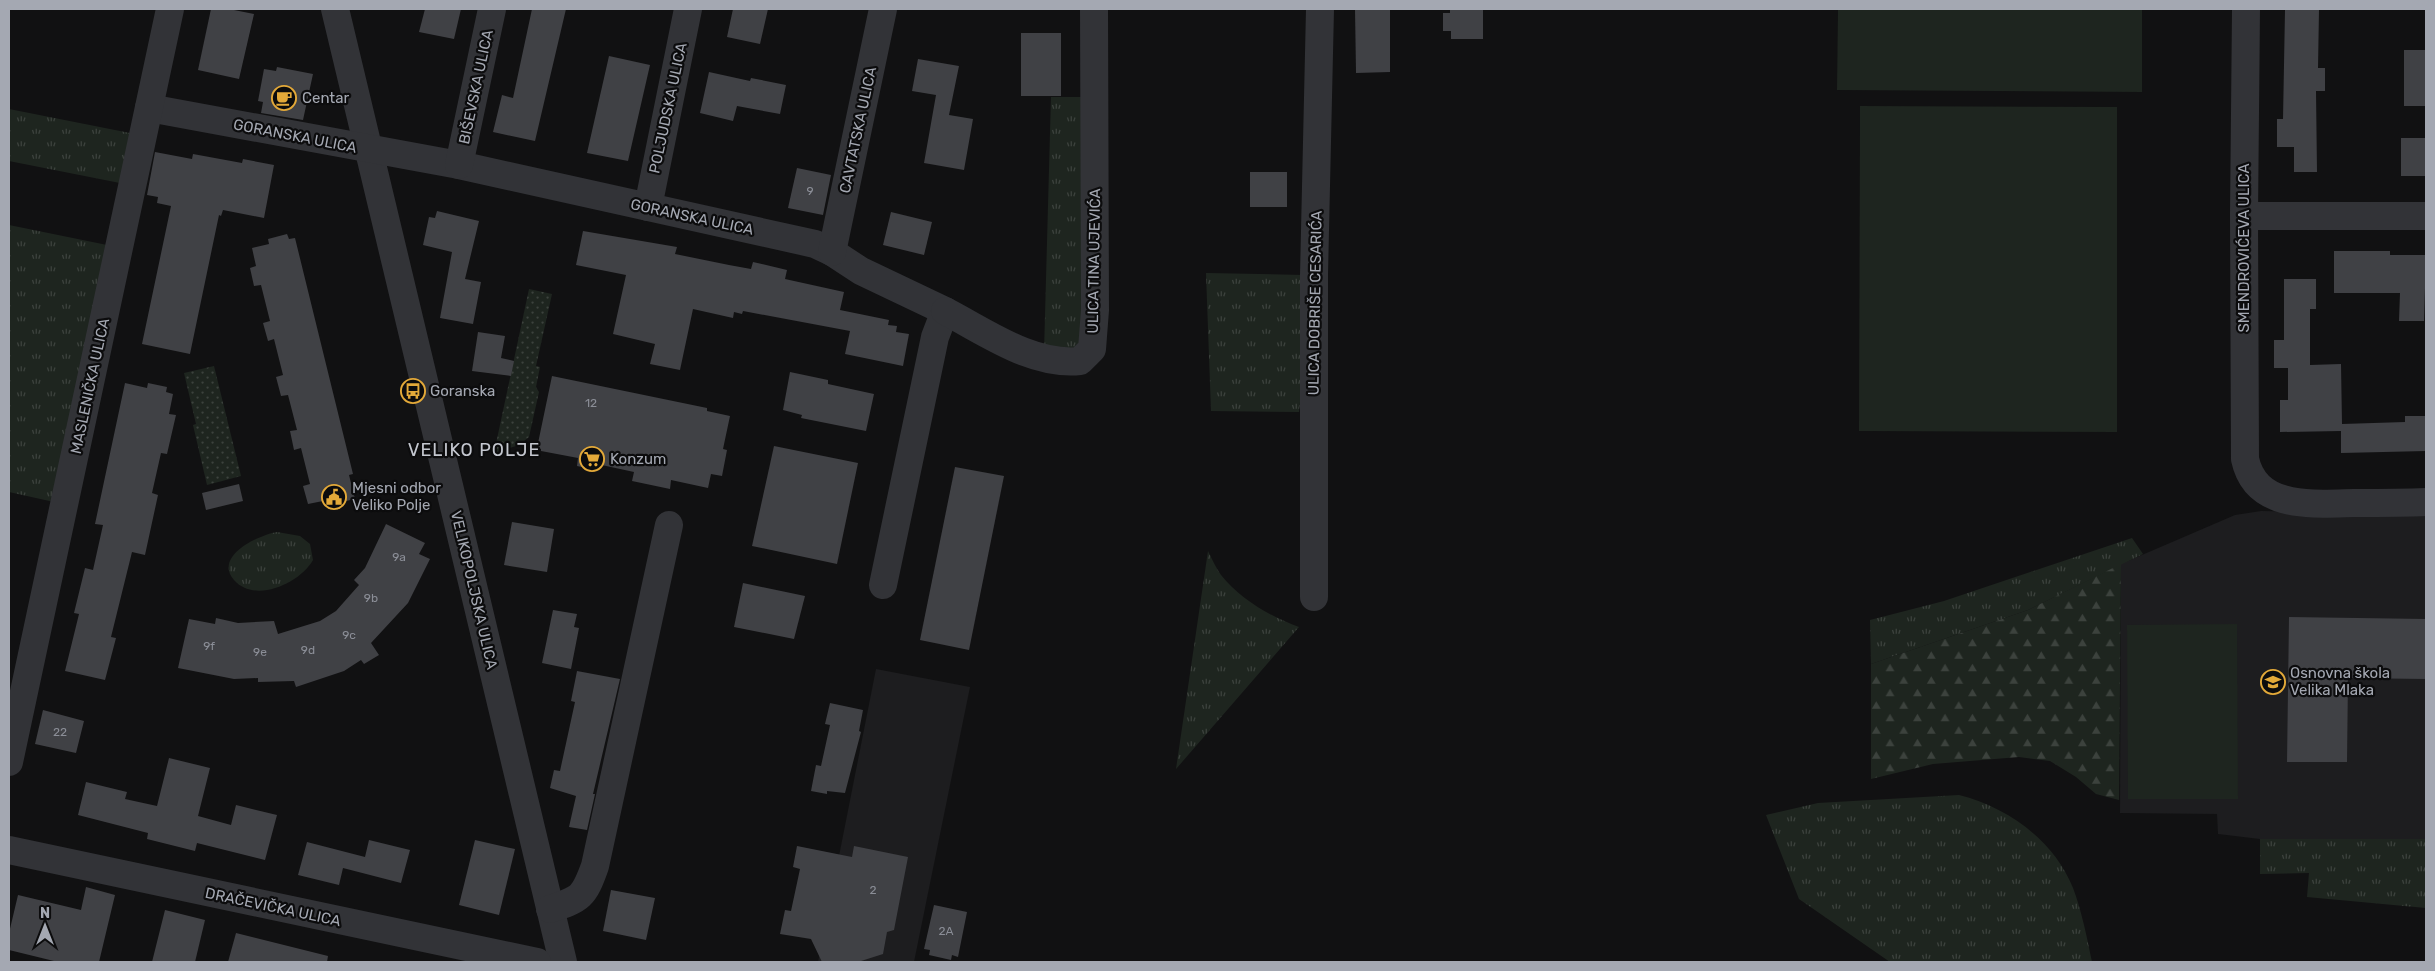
<svg xmlns="http://www.w3.org/2000/svg" width="2435" height="971" viewBox="0 0 2435 971" font-family="Rubik,sans-serif">
	<style>
		.built { fill: #1d1d1f }
		.grass { fill: url(#grass-tufts) }
		.forest { fill: url(#forest-firs) }
		.park { fill: url(#park-dots) }
		.garden { fill: #1e251f }
		.building { fill: #404145 }
		.lines { fill: none; stroke-linecap: round; stroke-linejoin: round }
		.minor { stroke: #323337; stroke-width: 28 }
		.labels { text-anchor: middle; stroke-width: 4.5; stroke-linejoin: round; paint-order: stroke }
		.number-label { font-size: 12px; fill: #8b8e97 }
		.street-label { font-size: 15px; fill: #a4a8b2; stroke: #0c0c0d }
		.poi-label { font-size: 15px; fill: #a4a8b2; stroke: #0c0c0d; text-anchor: start }
		.quarter-label { font-size: 18px; letter-spacing: 1px; fill: #c4c7cf; stroke: #0c0c0d }
	</style>
	<defs>
		<pattern id="grass-tufts" width="24" height="20" patternUnits="userSpaceOnUse" patternTransform="scale(1.25)"><rect width="24" height="20" fill="#1e251f"/><path d="M3 7l-1-3M5 7V3M7 7l1-3M15 17l-1-3M17 17v-4M19 17l1-3" fill="none" stroke="#3c423d"/></pattern>
		<pattern id="forest-firs" width="22" height="20" patternUnits="userSpaceOnUse" patternTransform="scale(1.25)"><rect width="22" height="20" fill="#1e251f"/><path d="M5 1l3.5 6h-7zM16 11l3.5 6h-7z" fill="#3c423d"/></pattern>
		<pattern id="park-dots" width="8" height="8" patternUnits="userSpaceOnUse" patternTransform="scale(1.25)"><rect width="8" height="8" fill="#1e251f"/><path d="M2 2h.1M6 6h.1" fill="none" stroke="#3c423d" stroke-width="1.8" stroke-linecap="round"/></pattern>
	</defs>
	<rect width="100%" height="100%" fill="#111112"/>
	<!-- built -->
	<g class="built">
		<polygon points="2261,511 2426,514 2426,839 2260,839 2218,834 2217,814 2120,813 2121,564 2235,515"/>
		<polygon points="876,669 970,687 914,962 818,962"/>
	</g>
	<!-- grass -->
	<g class="grass">
		<polygon points="1051,97 1085,97 1087,287 1078,349 1044,353"/>
		<polygon points="9,109 130,133 120,183 9,161"/>
		<polygon points="9,225 107,245 54,502 9,492"/>
		<polygon points="1206,273 1303,275 1302,382 1299,412 1211,411"/>
		<path d="M277 532 300 536 310 544 313 560C300 583 255 604 234 580 213 556 259 535 277 532Z"/>
		<polygon points="2132,538 2143,554 2028,610 1871,664 1870,620 1944,601"/>
		<path d="M1208 551C1212 559 1216 568 1221 575 1240 599 1271 617 1299 627L1176 769Z"/>
		<path d="M1959 795C2007 807 2054 840 2073 888 2082 912 2087 938 2092 962H1890L1799 899 1766 815 1818 803Z"/>
		<polygon points="2260,839 2426,839 2426,908 2307,897 2309,873 2260,874"/>
	</g>
	<!-- forest -->
	<polygon class="forest" points="2121,564 2119,800 2096,794 2076,777 2050,761 2019,757 1933,764 1871,779 1871,664 2028,610"/>
	<!-- park -->
	<g class="park">
		<polygon points="529,289 552,294 536,366 540,367 536,387 539,392 529,437 519,445 494,453"/>
		<polygon points="214,366 241,476 207,485 193,425 196,424 184,373"/>
	</g>
	<!-- garden -->
	<g class="garden">
		<polygon points="1838,9 2142,9 2142,92 1837,90"/>
		<polygon points="1860,106 2117,107 2117,432 1859,431"/>
		<polygon points="2237,624 2238,799 2128,799 2127,625"/>
	</g>
	<!-- building -->
	<g class="building">
		<polygon points="211,9 229,9 254,14 239,79 198,70"/>
		<polygon points="425,9 461,9 454,39 419,32"/>
		<polygon points="532,9 566,9 535,141 493,132 502,95 513,98"/>
		<polygon points="733,9 768,9 760,44 727,37"/>
		<polygon points="1355,9 1390,9 1390,72 1356,73"/>
		<polygon points="1450,9 1483,9 1483,39 1451,39 1451,31 1443,31 1443,13 1450,13"/>
		<polygon points="2285,10 2319,10 2318,68 2325,68 2325,91 2316,91 2317,172 2294,172 2294,147 2277,147 2277,119 2283,119"/>
		<rect x="1021" y="33" width="40" height="63"/>
		<rect x="2404" y="50" width="22" height="56"/>
		<polygon points="609,56 650,65 628,161 587,153"/>
		<polygon points="918,59 959,66 949,115 973,119 964,170 924,163 936,95 912,91"/>
		<polygon points="277,67 313,74 303,120 261,113 263,102 258,101 264,69 276,71"/>
		<polygon points="709,72 750,81 751,78 786,85 780,114 737,106 733,121 700,113"/>
		<rect x="2401" y="138" width="25" height="38"/>
		<polygon points="155,152 192,159 193,154 242,163 243,159 274,165 264,218 223,210 221,216 219,215 190,354 142,344 171,206 157,203 158,197 147,195"/>
		<polygon points="797,168 831,175 823,215 788,208"/>
		<rect x="1250" y="172" width="37" height="35"/>
		<polygon points="437,211 479,221 465,279 481,282 473,324 440,318 452,252 423,245 429,217 435,218"/>
		<polygon points="891,212 932,222 924,255 883,245"/>
		<polygon points="583,231 677,247 675,254 729,265 751,269 753,262 787,270 785,279 844,292 840,310 889,320 888,325 897,326 896,332 909,334 903,366 845,354 850,331 743,311 742,314 734,312 733,318 693,309 680,370 650,364 655,344 613,334 626,275 576,265"/>
		<polygon points="287,234 289,239 295,238 353,474 349,475 355,499 324,506 323,501 308,504 303,486 310,484 301,448 294,450 290,431 297,430 288,395 281,396 276,377 283,375 274,339 268,341 263,323 270,321 261,285 254,286 250,268 256,266 252,248 269,244 268,239"/>
		<polygon points="2334,251 2390,251 2390,255 2426,255 2424,321 2399,321 2400,293 2334,293"/>
		<polygon points="2284,279 2316,279 2316,309 2310,309 2310,365 2341,364 2342,424 2405,422 2405,416 2426,416 2426,451 2341,453 2341,431 2280,432 2280,400 2288,400 2288,368 2274,368 2274,340 2284,340"/>
		<polygon points="478,332 505,336 501,358 514,361 511,376 472,371"/>
		<polygon points="790,372 828,380 828,384 874,394 866,431 801,418 802,415 783,410"/>
		<polygon points="552,376 707,408 707,411 730,416 723,449 727,450 722,476 711,474 708,488 671,480 670,489 632,481 634,472 597,464 596,470 577,466 578,458 541,451 541,449 537,448"/>
		<polygon points="125,383 147,388 148,383 167,387 166,392 173,394 169,414 176,415 167,454 161,453 152,493 158,495 145,555 132,552 111,637 116,638 105,680 65,671 79,614 74,613 85,568 93,570 103,525 95,524"/>
		<polygon points="774,446 858,463 837,564 752,546"/>
		<polygon points="955,467 1004,476 969,650 920,640"/>
		<polygon points="239,484 243,501 206,510 202,493"/>
		<polygon points="512,522 554,529 547,572 504,565"/>
		<polygon points="386,524 425,543 419,554 430,559 408,603 371,643 379,655 364,664 361,660 344,671 296,687 294,681 258,682 258,678 234,679 178,668 189,619 215,624 216,618 238,623 274,621 278,634 320,621 336,611 359,585 354,580 365,568"/>
		<polygon points="743,583 805,596 794,639 734,627"/>
		<polygon points="553,610 577,614 574,627 579,628 571,669 542,663"/>
		<polygon points="2289,617 2426,619 2426,679 2348,678 2347,762 2287,762"/>
		<polygon points="577,671 620,679 593,794 595,794 587,830 569,827 576,796 550,788 554,770 560,771 575,702 571,701"/>
		<polygon points="830,703 863,710 859,731 861,732 845,793 827,791 827,794 811,791 816,765 821,766 830,725 825,724"/>
		<polygon points="43,710 84,721 76,753 35,744"/>
		<polygon points="169,758 210,768 198,816 231,825 236,805 277,815 265,860 197,843 195,851 147,839 148,833 78,815 86,782 127,792 125,799 157,806"/>
		<polygon points="369,840 410,850 401,883 343,868 339,885 298,875 307,842 365,857"/>
		<polygon points="475,840 515,849 499,915 459,905"/>
		<polygon points="797,846 852,857 854,846 908,857 894,930 887,932 883,954 858,962 822,962 811,939 780,934 785,910 791,911 800,869 793,867"/>
		<polygon points="86,887 115,895 99,962 58,962 9,950 9,933 18,895 81,910"/>
		<polygon points="611,890 655,898 646,940 603,931"/>
		<polygon points="934,905 967,912 958,957 952,955 951,960 929,955 930,950 924,949"/>
		<polygon points="165,910 205,920 195,962 152,962"/>
		<polygon points="236,933 328,956 327,962 228,962"/>
	</g>
	<g class="lines">
		<!-- minor -->
		<g class="minor">
			<polyline points="335,9 563,962"/>
			<path d="M2246 9 2244 216 2245 459C2256 510 2313 504 2354 503 2378 503 2402 503 2426 502"/>
			<polyline points="149,108 459,165 815,244 832,252 861,271 945,311 935,337 883,585"/>
			<polyline points="459,165 492,9"/>
			<polyline points="648,207 688,9"/>
			<polyline points="2244,216 2426,216"/>
			<polyline points="832,252 883,9"/>
			<path d="M945 311C986 332 1032 366 1080 361L1092 349 1095 310 1094 9"/>
			<polyline points="1314,597 1314,275 1320,9"/>
			<polyline points="9,762 170,9"/>
			<polyline points="9,850 537,962"/>
			<path d="M550 909C581 899 584 897 595 866L669 525"/>
		</g>
	</g>
	<!-- icons -->
	<defs>
		<symbol id="cafe-ring" viewBox="-11 -11 22 22"><circle r="9.5" fill="#0c0c0d" stroke="#e3a939" stroke-width="1.5"/><path d="M-5.5-4.5H6V0H3Q3 3.5 0 3.5H-2.5Q-5.5 3.5-5.5 0ZM3-3.2v2h1.7v-2ZM-6 4.5H4V6H-6Z" fill="#e3a939"/></symbol>
		<symbol id="bus-ring" viewBox="-11 -11 22 22"><circle r="9.5" fill="#0c0c0d" stroke="#e3a939" stroke-width="1.5"/><path d="M-5-6H5V4H4V6H2V4H-2V6H-4V4H-5ZM-3.5-4V0h7V-4ZM-3.5 1.2v1.5H-2V1.2ZM2 1.2v1.5H3.5V1.2Z" fill="#e3a939"/></symbol>
		<symbol id="supermarket-ring" viewBox="-11 -11 22 22"><circle r="9.5" fill="#0c0c0d" stroke="#e3a939" stroke-width="1.5"/><path d="M-6-5.5h2.5l.6 2H6L4.5 2H-2.5L-4.4-4H-6ZM-1.5 3.2a1.3 1.3 0 1 0 .1 0ZM3 3.2a1.3 1.3 0 1 0 .1 0Z" fill="#e3a939"/></symbol>
		<symbol id="civic-ring" viewBox="-11 -11 22 22"><circle r="9.5" fill="#0c0c0d" stroke="#e3a939" stroke-width="1.5"/><path d="M-.6-6.5H3V-4.5H.6V-3L4-1V1h2V6H-6V1h2V-1L-.6-3ZM-1.2 2.5V6h2.4V2.5Z" fill="#e3a939"/></symbol>
		<symbol id="school-ring" viewBox="-11 -11 22 22"><circle r="9.5" fill="#0c0c0d" stroke="#e3a939" stroke-width="1.5"/><path d="M0-5L7-2L0 1L-7-2ZM-4 1L0 2.5L4 1V4Q0 6-4 4Z" fill="#e3a939"/></symbol>
	</defs>
	<g fill-rule="evenodd">
		<use href="#cafe-ring" x="270" y="84" width="28" height="28"/>
		<use href="#bus-ring" x="399" y="377" width="28" height="28"/>
		<use href="#supermarket-ring" x="578" y="445" width="28" height="28"/>
		<use href="#civic-ring" x="320" y="483" width="28" height="28"/>
		<use href="#school-ring" x="2259" y="668" width="28" height="28"/>
	</g>
	<g class="labels">
		<!-- number labels -->
		<g class="number-label">
			<text x="810" y="195">9</text>
			<text x="591" y="407">12</text>
			<text x="399" y="561">9a</text>
			<text x="371" y="602">9b</text>
			<text x="349" y="639">9c</text>
			<text x="209" y="650">9f</text>
			<text x="308" y="654">9d</text>
			<text x="260" y="656">9e</text>
			<text x="60" y="736">22</text>
			<text x="873" y="894">2</text>
			<text x="946" y="935">2A</text>
		</g>
		<!-- street labels -->
		<g class="street-label">
			<text transform="translate(476 87) rotate(-78)" y="5">BIŠEVSKA ULICA</text>
			<text transform="translate(668 108) rotate(-78)" y="5">POLJUDSKA ULICA</text>
			<text transform="translate(858 130) rotate(-78)" y="5">CAVTATSKA ULICA</text>
			<text transform="translate(295 136) rotate(11)" y="5">GORANSKA ULICA</text>
			<text transform="translate(692 217) rotate(12)" y="5">GORANSKA ULICA</text>
			<text transform="translate(2244 248) rotate(-90)" y="5">SMENDROVIĆEVA ULICA</text>
			<text transform="translate(1094 261) rotate(-89)" y="5">ULICA TINA UJEVIĆA</text>
			<text transform="translate(1315 303) rotate(-89)" y="5">ULICA DOBRIŠE CESARIĆA</text>
			<text transform="translate(90 386) rotate(-78)" y="5">MASLENIČKA ULICA</text>
			<text transform="translate(474 590) rotate(77)" y="5">VELIKOPOLJSKA ULICA</text>
			<text transform="translate(273 907) rotate(12)" y="5">DRAČEVIČKA ULICA</text>
		</g>
		<!-- poi labels -->
		<g class="poi-label">
			<text x="302" y="103">Centar</text>
			<text x="430" y="396">Goranska</text>
			<text x="610" y="464">Konzum</text>
			<text x="352" y="493">Mjesni odbor<tspan x="352" dy="17">Veliko Polje</tspan></text>
			<text x="2290" y="678">Osnovna škola<tspan x="2290" dy="17">Velika Mlaka</tspan></text>
		</g>
		<!-- quarter labels -->
		<g class="quarter-label">
			<text x="474" y="456">VELIKO POLJE</text>
		</g>
	</g>
	<!-- border -->
	<rect width="2435" height="971" fill="none" stroke="#a4a8b2" stroke-width="20"/>
	<!-- north arrow -->
	<g transform="translate(45 926)" stroke="#0c0c0d" stroke-width="4" paint-order="stroke">
	<path d="M0-4L9 19L0 12L-9 19Z" fill="#a4a8b2"/>
	<text y="-8" font-size="14" font-weight="bold" text-anchor="middle" fill="#a4a8b2">N</text>
	</g>
</svg>
